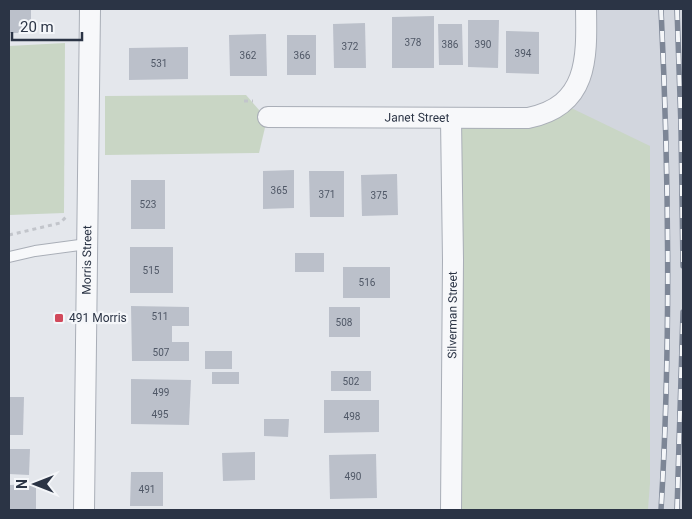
<svg xmlns="http://www.w3.org/2000/svg" width="692" height="519" viewBox="0 0 692 519" font-family="Roboto,sans-serif">
	<style>
		.built { fill: #d2d6de }
		.green { fill: #c9d6c5 }
		.building { fill: #bbc0ca }
		.lines { fill: none; stroke-linecap: round; stroke-linejoin: round }
		.service-casing { stroke: #a9aeb7; stroke-width: 12 }
		.minor-casing { stroke: #a9aeb7; stroke-width: 22 }
		.path { stroke: #c2c5cb; stroke-width: 3; stroke-dasharray: 4 4; stroke-linecap: butt }
		.service { stroke: #f7f8fa; stroke-width: 10 }
		.minor { stroke: #f7f8fa; stroke-width: 20 }
		.rail-casing { stroke: #7d8696; stroke-width: 5.5 }
		.rail { stroke: #f4f6f9; stroke-width: 4; stroke-dasharray: 11; stroke-linecap: butt }
		.poi-dot { fill: #d1495b; stroke: #f4f6f9; stroke-width: 2 }
		.labels { text-anchor: middle; stroke-width: 4.5; stroke-linejoin: round; paint-order: stroke }
		.number-label { font-size: 10px; fill: #4f5766 }
		.street-label { font-size: 12px; fill: #2b3445; stroke: #f4f6f9 }
		.poi-label { font-size: 12px; fill: #2b3445; stroke: #f4f6f9; text-anchor: start }
	</style>
	<rect width="100%" height="100%" fill="#e4e7ec"/>
	<!-- built -->
	<polygon class="built" points="588,9 683,9 683,510 648,510 650,379 649,258 565,105"/>
	<!-- green -->
	<g class="green">
		<polygon points="65,43 64,213 9,215 9,46"/>
		<polygon points="246,95 267,119 259,153 105,155 105,96"/>
		<polygon points="565,105 650,146 650,483 648,510 449,510 449,120"/>
	</g>
	<!-- building -->
	<g class="building">
		<rect x="9" y="9" width="22" height="24"/>
		<polygon points="434,16 434,68 392,68 392,17"/>
		<polygon points="468,20 499,20 498,68 468,67"/>
		<polygon points="365,23 366,68 334,68 333,24"/>
		<polygon points="438,24 462,24 463,65 439,65"/>
		<polygon points="506,31 539,32 539,74 506,73"/>
		<polygon points="266,34 267,76 230,76 229,35"/>
		<rect x="287" y="35" width="29" height="40"/>
		<polygon points="188,47 188,79 129,80 129,48"/>
		<polygon points="294,170 294,208 263,209 263,171"/>
		<polygon points="309,171 344,171 344,217 310,217"/>
		<polygon points="397,174 398,215 362,216 361,175"/>
		<rect x="131" y="180" width="34" height="49"/>
		<rect x="130" y="247" width="43" height="46"/>
		<rect x="295" y="253" width="29" height="19"/>
		<rect x="343" y="267" width="47" height="31"/>
		<polygon points="131,306 189,307 189,326 172,326 172,342 189,342 189,361 132,361"/>
		<rect x="329" y="307" width="31" height="30"/>
		<rect x="205" y="351" width="27" height="18"/>
		<rect x="331" y="371" width="40" height="20"/>
		<rect x="212" y="372" width="27" height="12"/>
		<polygon points="131,379 191,380 189,425 131,424"/>
		<polygon points="9,397 24,397 23,435 9,435"/>
		<polygon points="324,400 379,400 379,432 324,433"/>
		<polygon points="264,419 289,419 288,437 264,436"/>
		<polygon points="9,449 30,449 29,475 9,474"/>
		<polygon points="255,452 255,480 223,481 222,453"/>
		<polygon points="376,454 377,498 330,499 329,455"/>
		<polygon points="131,472 163,472 163,506 130,506"/>
		<polygon points="36,484 36,510 10,510 10,485"/>
	</g>
	<g class="lines">
		<defs>
			<polyline id="service" points="9,257 35,251 87,244"/>
			<g id="minor">
				<path id="s1" d="M268 117 528 118C588 106 587 59 586 9"/>
				<path id="s2" d="M84 510 90 9"/>
				<path id="s3" d="M451 510 453 260 451 119"/>
			</g>
		</defs>
		<!-- service casing -->
		<use href="#service" class="service-casing"/>
		<!-- minor casing -->
		<use href="#minor" class="minor-casing"/>
		<!-- path -->
		<g class="path">
			<polyline points="244,101 253,101"/>
			<polyline points="9,235 60,223 66,217"/>
		</g>
		<!-- service -->
		<use href="#service" class="service"/>
		<!-- minor -->
		<use href="#minor" class="minor"/>
		<defs>
			<g id="rail">
				<path d="M661 9C669 176 671 343 661 510"/>
				<polyline points="677,9 681,127 683,266"/>
				<polyline points="677,510 683,312"/>
			</g>
		</defs>
		<!-- rail casing -->
		<use href="#rail" class="rail-casing"/>
		<!-- rail -->
		<use href="#rail" class="rail"/>
	</g>
	<!-- markers -->
	<rect class="poi-dot" x="54" y="313" width="10" height="10" rx="2.5"/>
	<g class="labels">
		<!-- number labels -->
		<g class="number-label">
			<text x="413" y="46">378</text>
			<text x="450" y="48">386</text>
			<text x="483" y="48">390</text>
			<text x="350" y="50">372</text>
			<text x="523" y="57">394</text>
			<text x="248" y="59">362</text>
			<text x="302" y="59">366</text>
			<text x="159" y="67">531</text>
			<text x="279" y="194">365</text>
			<text x="327" y="198">371</text>
			<text x="379" y="199">375</text>
			<text x="148" y="208">523</text>
			<text x="151" y="274">515</text>
			<text x="367" y="286">516</text>
			<text x="160" y="320">511</text>
			<text x="344" y="326">508</text>
			<text x="161" y="356">507</text>
			<text x="351" y="385">502</text>
			<text x="161" y="396">499</text>
			<text x="160" y="418">495</text>
			<text x="352" y="420">498</text>
			<text x="353" y="480">490</text>
			<text x="147" y="493">491</text>
		</g>
		<!-- street labels -->
		<g class="street-label">
			<text dy="4" stroke="none"><textPath href="#s1" startOffset="149">Janet Street</textPath></text>
			<text dy="4" stroke="none"><textPath href="#s2" startOffset="250">Morris Street</textPath></text>
			<text dy="4" stroke="none"><textPath href="#s3" startOffset="195">Silverman Street</textPath></text>
		</g>
		<!-- poi labels -->
		<g class="poi-label">
			<text x="69" y="322">491 Morris</text>
		</g>
	</g>
	<!-- border -->
	<rect width="692" height="519" fill="none" stroke="#2b3445" stroke-width="20"/>
	<!-- north arrow -->
	<g transform="translate(35 484) rotate(270)" stroke="#f4f6f9" stroke-width="4" paint-order="stroke">
	<path d="M0-4L9 19L0 12L-9 19Z" fill="#2b3445"/>
	<text y="-8" font-size="14" font-weight="bold" text-anchor="middle" fill="#2b3445">N</text>
	</g>
	<!-- scale -->
	<path d="M12 32v8h70v-8" fill="none" stroke="#2b3445" stroke-width="2.5"/>
	<text x="20" y="32" font-size="15" fill="#2b3445" stroke="#f4f6f9" stroke-width="4" paint-order="stroke">20 m</text>
</svg>
